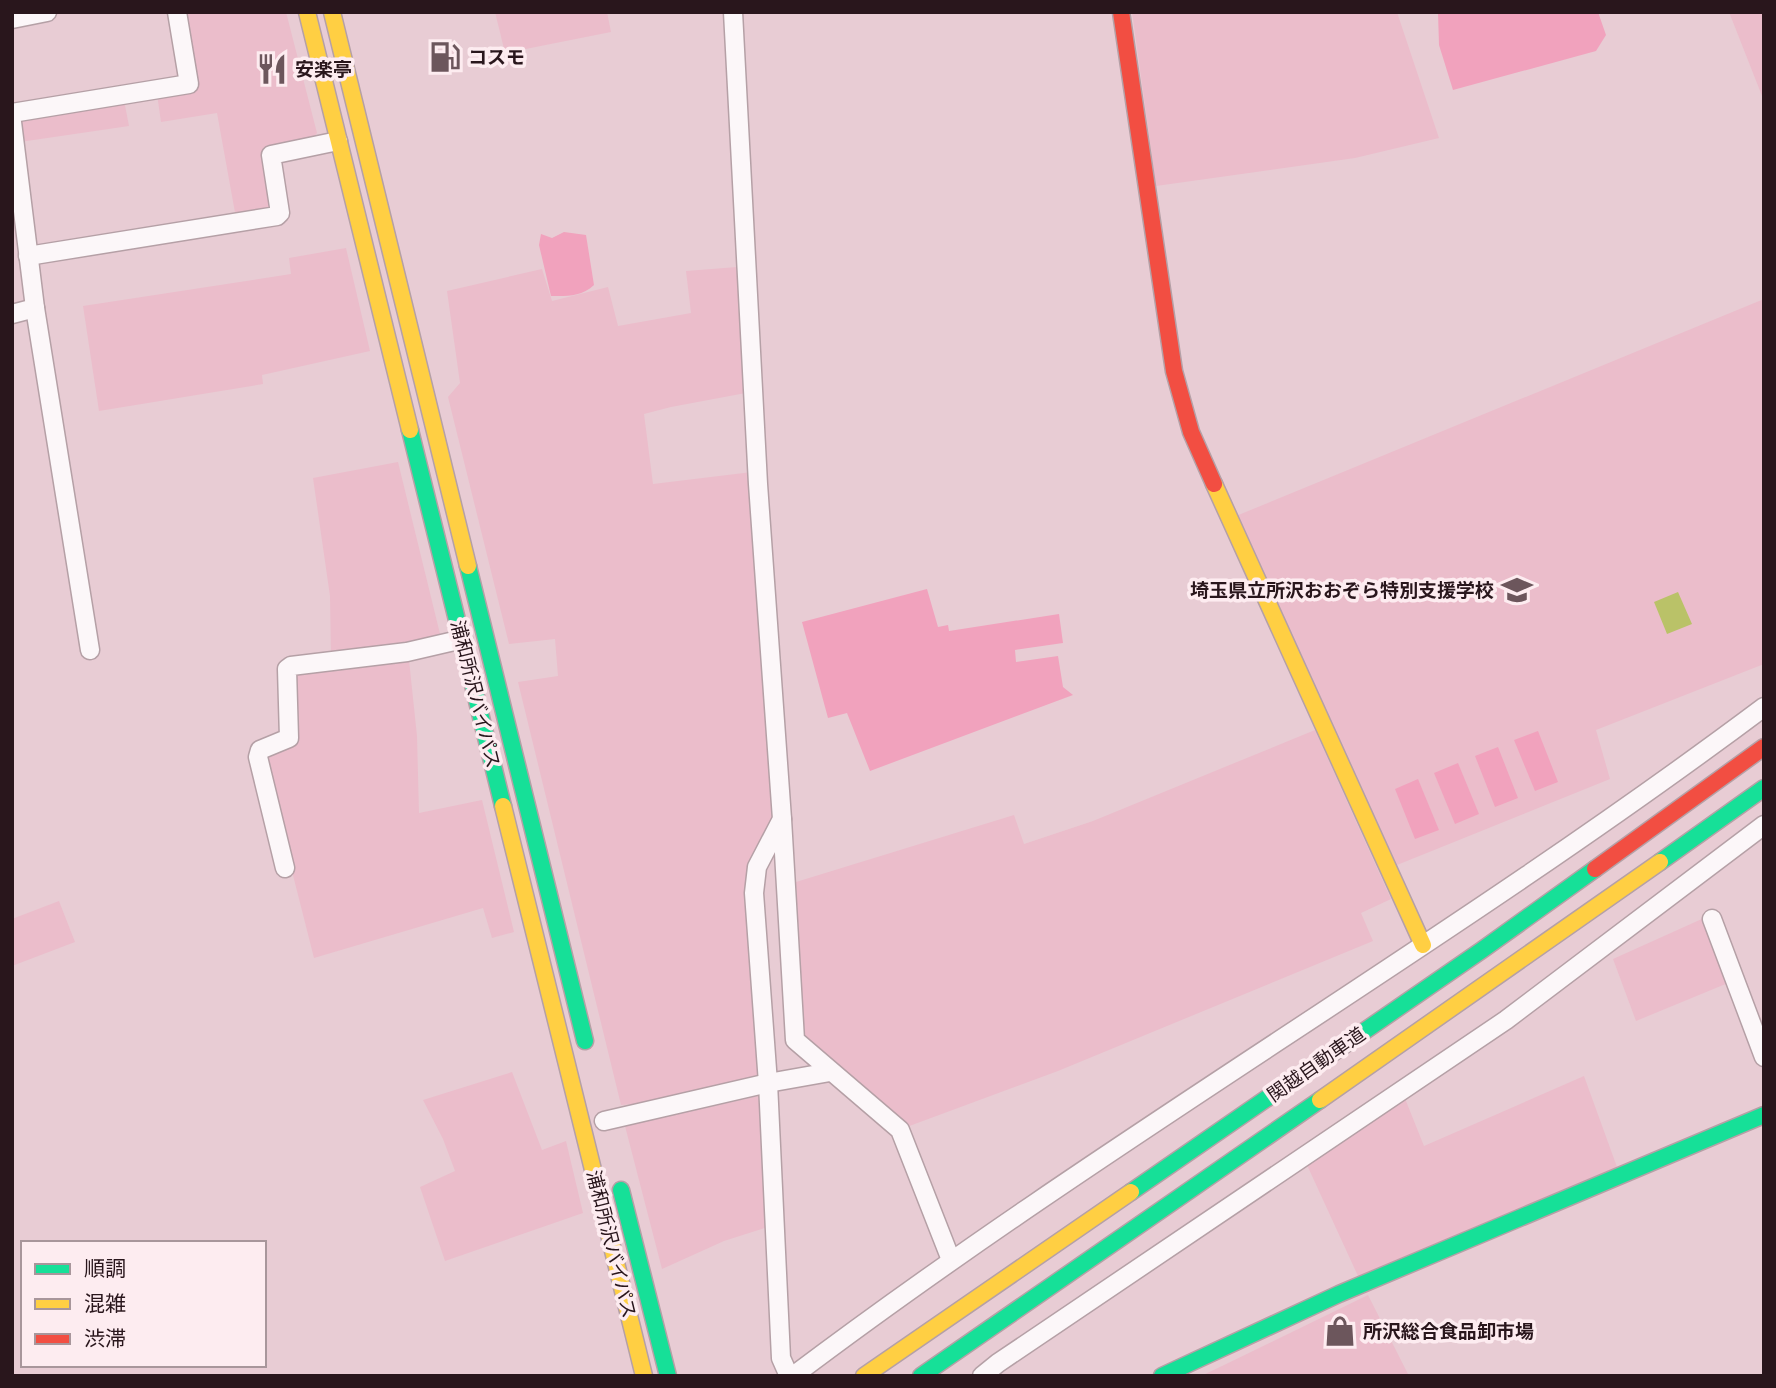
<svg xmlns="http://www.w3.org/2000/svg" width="1776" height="1388" viewBox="0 0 1776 1388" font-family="'Space Grotesk','Noto Sans JP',sans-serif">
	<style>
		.built { fill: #ebbdcb }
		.green { fill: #f1a2bd }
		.water { fill: #bac268 }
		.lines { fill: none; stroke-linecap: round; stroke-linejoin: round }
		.street-casing { stroke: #b5a0a6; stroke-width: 21 }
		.fast-casing { stroke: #b5a0a6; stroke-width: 19 }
		.slow-casing { stroke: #b5a0a6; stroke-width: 19 }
		.jam-casing { stroke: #b5a0a6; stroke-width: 19 }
		.street { stroke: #fcf7f9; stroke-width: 18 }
		.fast { stroke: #16e098; stroke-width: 16 }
		.slow { stroke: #ffcf43; stroke-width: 16 }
		.jam { stroke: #f24e42; stroke-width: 16 }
		.labels { text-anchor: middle; stroke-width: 7; stroke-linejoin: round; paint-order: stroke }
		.poi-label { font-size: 19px; font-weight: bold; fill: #29161c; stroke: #fdecf0; text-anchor: start }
		.street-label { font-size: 19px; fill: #29161c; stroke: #fdecf0 }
	</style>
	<rect width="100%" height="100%" fill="#e8ccd4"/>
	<!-- built -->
	<g class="built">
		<polygon points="182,12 286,12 317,133 311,141 266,148 264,153 272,208 236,218 217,113 161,122 157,94 196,88"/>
		<polygon points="495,12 607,12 611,32 505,53"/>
		<polygon points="1132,12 1397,12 1439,138 1355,158 1156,186"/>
		<polygon points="1729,12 1764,12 1764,101"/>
		<polygon points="124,100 129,126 20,142 19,117"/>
		<polygon points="346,248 370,351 262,375 263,384 99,411 83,306 291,274 289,258"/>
		<polygon points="737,267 743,271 751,392 671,407 644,414 653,484 752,472 776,818 754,863 759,1080 672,1101 621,1105 518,682 558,676 555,639 509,644 448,397 460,383 447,291 542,269 552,301 608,287 618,326 691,313 686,271"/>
		<polygon points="1764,299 1764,664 1596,730 1610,779 1397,865 1236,516"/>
		<polygon points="398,462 441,638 331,656 330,596 313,478"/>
		<polygon points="409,660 417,736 419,813 482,800 514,932 492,938 483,908 314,958 263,757 294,741 292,675 296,671"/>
		<polygon points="1315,730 1391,899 1361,913 1373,941 1058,1071 904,1128 804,1034 796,882 1014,815 1024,844 1093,821"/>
		<polygon points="59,901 75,942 12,966 12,919"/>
		<polygon points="1704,918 1728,983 1636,1021 1613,959"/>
		<polygon points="512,1072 542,1150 566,1141 583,1213 445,1261 420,1187 455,1171 443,1139 423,1100"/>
		<polygon points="1584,1076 1617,1167 1358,1276 1307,1165 1404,1096 1424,1146"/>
		<polygon points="763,1095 771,1226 724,1241 662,1269 625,1126"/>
		<polygon points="1368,1295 1409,1376 1201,1376 1222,1366"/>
	</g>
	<!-- green -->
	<g class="green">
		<polygon points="1438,12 1598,12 1606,35 1596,51 1453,90 1439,45"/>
		<path d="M564 232 586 235 594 285C581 297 568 296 551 296L539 245 541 234 552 238Z"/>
		<polygon points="927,589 938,627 948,625 949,631 1059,614 1063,643 1015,650 1016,662 1058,656 1063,687 1073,695 870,771 847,713 828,718 802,622"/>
		<polygon points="1538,731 1558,782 1535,791 1514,740"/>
		<polygon points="1498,747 1518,798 1495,807 1475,756"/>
		<polygon points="1458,763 1479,814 1455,824 1434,773"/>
		<polygon points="1418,779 1439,830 1415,839 1395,789"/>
	</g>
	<!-- water -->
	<polygon class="water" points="1678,592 1692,624 1667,634 1654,602"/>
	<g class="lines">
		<defs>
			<g id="street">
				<polyline points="733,12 758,484 782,819 757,867 754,893 768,1083 781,1358 789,1376"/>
				<polyline points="12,19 47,12"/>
				<polyline points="12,113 189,84 177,12"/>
				<polyline points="12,122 35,308 90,650"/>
				<polyline points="28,256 277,216 280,213 271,155 338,141"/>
				<polyline points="12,314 35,308"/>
				<polyline points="782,819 795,1040 900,1130 951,1260"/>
				<polyline points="285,868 258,757 260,750 289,738 287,669 291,666 407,652 463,639"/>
				<polyline points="1712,919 1764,1057"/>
				<polyline points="604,1121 768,1083 830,1072"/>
				<path d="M793 1376C1107 1139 1449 943 1764 707"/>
				<polyline points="982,1376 998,1363 1506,1020 1764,825"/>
			</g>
			<g id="fast">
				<polyline points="410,430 503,806"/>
				<polyline points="468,566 585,1041"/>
				<polyline points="1660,862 1764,788"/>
				<polyline points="621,1190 668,1376"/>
				<polyline points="1131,1192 1482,950 1595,869"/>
				<polyline points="921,1376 1320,1100"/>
				<polyline points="1162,1376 1339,1294 1764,1115"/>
			</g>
			<g id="slow">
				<polyline points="307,12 410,430"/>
				<polyline points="332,12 468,566"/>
				<polyline points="1214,484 1423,945"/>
				<polyline points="503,806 644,1376"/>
				<polyline points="1320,1100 1660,862"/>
				<polyline points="864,1376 1131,1192"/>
			</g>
			<g id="jam">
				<polyline points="1121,12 1174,371 1191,432 1214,484"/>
				<polyline points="1595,869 1764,747"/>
			</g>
		</defs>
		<!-- street casing -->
		<use href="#street" class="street-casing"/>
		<!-- fast casing -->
		<use href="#fast" class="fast-casing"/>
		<!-- slow casing -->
		<use href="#slow" class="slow-casing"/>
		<!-- jam casing -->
		<use href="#jam" class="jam-casing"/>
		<!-- street -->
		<use href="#street" class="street"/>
		<!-- fast -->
		<use href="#fast" class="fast"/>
		<!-- slow -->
		<use href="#slow" class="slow"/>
		<!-- jam -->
		<use href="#jam" class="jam"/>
	</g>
	<!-- icons -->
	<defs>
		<symbol id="fuel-bare" viewBox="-9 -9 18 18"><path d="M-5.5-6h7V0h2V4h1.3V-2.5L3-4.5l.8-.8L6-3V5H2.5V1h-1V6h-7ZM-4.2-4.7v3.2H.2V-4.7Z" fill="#6c565c" stroke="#fdecf0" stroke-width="2.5" paint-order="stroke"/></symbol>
		<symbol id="restaurant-bare" viewBox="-9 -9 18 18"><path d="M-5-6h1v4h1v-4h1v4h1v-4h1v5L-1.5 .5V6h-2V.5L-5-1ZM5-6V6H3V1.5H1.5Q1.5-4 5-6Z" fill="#6c565c" stroke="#fdecf0" stroke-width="2.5" paint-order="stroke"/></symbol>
		<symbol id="school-bare" viewBox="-9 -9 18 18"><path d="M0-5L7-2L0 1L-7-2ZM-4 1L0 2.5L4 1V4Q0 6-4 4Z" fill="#6c565c" stroke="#fdecf0" stroke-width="2.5" paint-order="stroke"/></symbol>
		<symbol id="shop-bare" viewBox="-9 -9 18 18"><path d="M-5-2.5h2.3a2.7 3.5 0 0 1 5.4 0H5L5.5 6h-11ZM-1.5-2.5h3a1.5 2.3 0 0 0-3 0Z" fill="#6c565c" stroke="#fdecf0" stroke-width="2.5" paint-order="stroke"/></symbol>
	</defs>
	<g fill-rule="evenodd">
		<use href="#fuel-bare" x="423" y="35" width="44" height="44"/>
		<use href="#restaurant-bare" x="250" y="47" width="44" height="44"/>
		<use href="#school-bare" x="1495" y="568" width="44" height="44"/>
		<use href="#shop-bare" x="1318" y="1309" width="44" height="44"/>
	</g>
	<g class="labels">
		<!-- poi labels -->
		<g class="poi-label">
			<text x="468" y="64">コスモ</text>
			<text x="295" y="76">安楽亭</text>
			<text x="1494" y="597" text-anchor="end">埼玉県立所沢おおぞら特別支援学校</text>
			<text x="1363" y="1338">所沢総合食品卸市場</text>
		</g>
		<!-- street labels -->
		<g class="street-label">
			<text transform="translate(476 694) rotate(76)" y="7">浦和所沢バイパス</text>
			<text transform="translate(1316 1064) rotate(-35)" y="7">関越自動車道</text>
			<text transform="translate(612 1244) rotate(76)" y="7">浦和所沢バイパス</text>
		</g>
	</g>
	<!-- border -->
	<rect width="1776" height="1388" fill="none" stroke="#29161c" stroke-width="28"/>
	<!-- legend -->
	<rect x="21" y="1241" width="245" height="126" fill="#fdecf0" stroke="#a8969b" stroke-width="2"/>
	<rect x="35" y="1264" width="35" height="10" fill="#16e098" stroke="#a8969b" stroke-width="2"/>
	<text x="84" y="1276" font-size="21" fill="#29161c">順調</text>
	<rect x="35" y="1299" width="35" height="10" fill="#ffcf43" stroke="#a8969b" stroke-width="2"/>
	<text x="84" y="1311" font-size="21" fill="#29161c">混雑</text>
	<rect x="35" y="1334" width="35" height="10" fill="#f24e42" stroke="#a8969b" stroke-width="2"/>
	<text x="84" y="1346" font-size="21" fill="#29161c">渋滞</text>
</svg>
